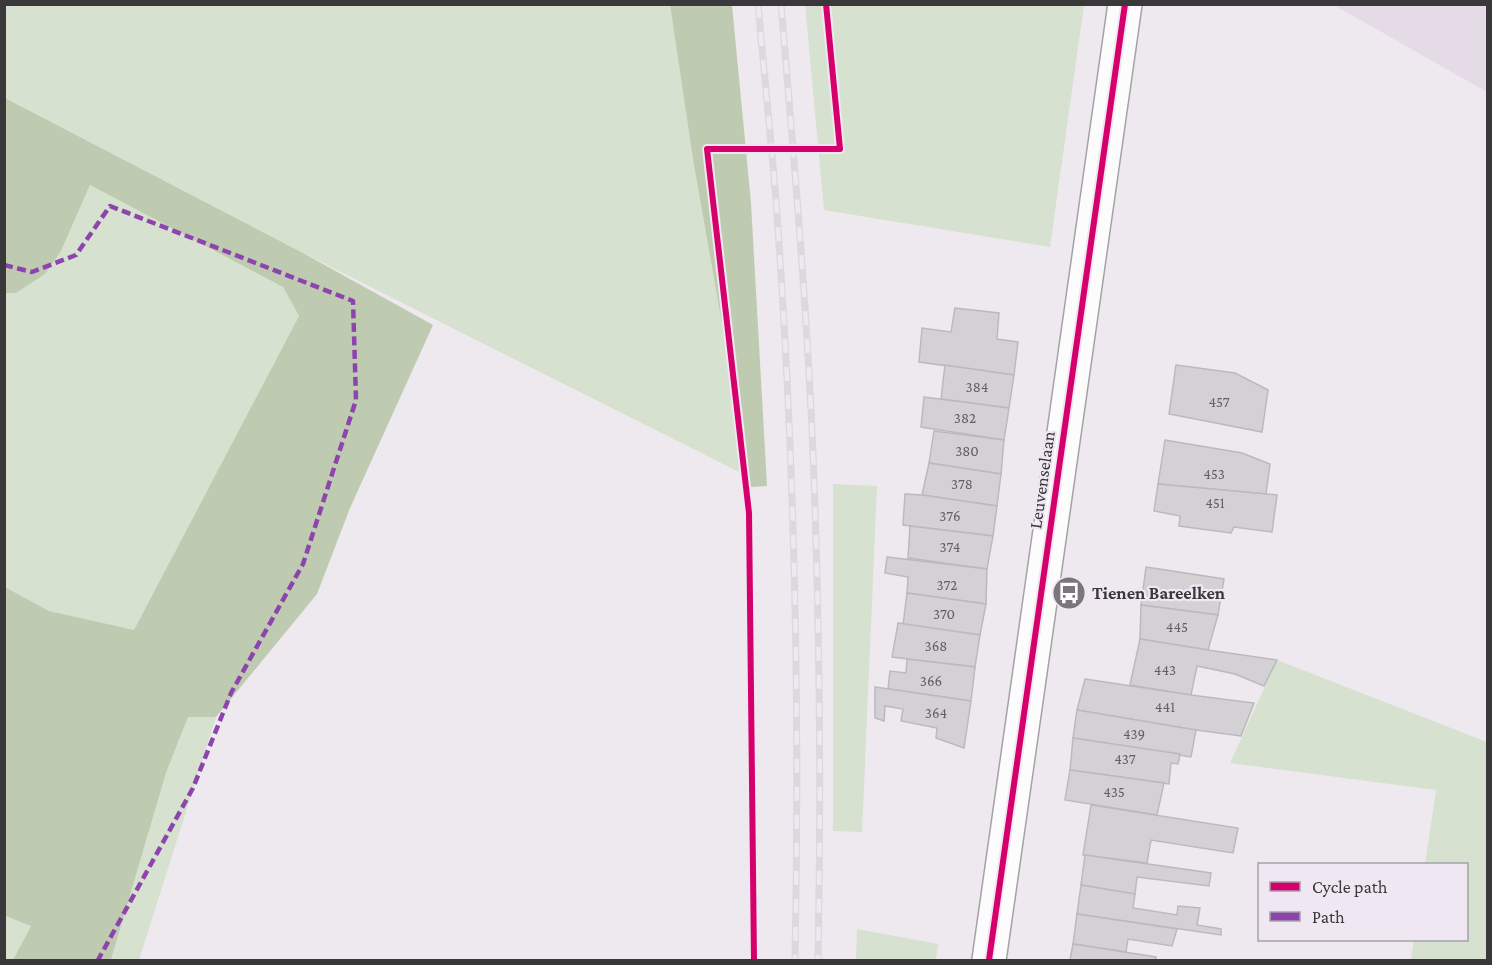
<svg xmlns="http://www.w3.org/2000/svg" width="1492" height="965" viewBox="0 0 1492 965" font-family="'Crimson Pro',serif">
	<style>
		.built { fill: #e4dbe7 }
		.green { fill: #d7e1cf }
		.forest { fill: #becbb1 }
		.building { fill: #d4d1d5; stroke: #bcb9be; stroke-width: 1.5 }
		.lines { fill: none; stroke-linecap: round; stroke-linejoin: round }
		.primary-casing { stroke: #a5a2a6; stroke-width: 36 }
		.primary { stroke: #fcfcfd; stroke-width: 33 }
		.rail-casing { stroke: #dad9db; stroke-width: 7 }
		.rail { stroke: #efe7f1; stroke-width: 4.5; stroke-dasharray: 14; stroke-linecap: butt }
		.quiet { stroke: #8e44ad; stroke-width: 4.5; stroke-dasharray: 9 4.5; stroke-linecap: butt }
		.cycleway-casing { stroke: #efe7f1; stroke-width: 10 }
		.cycleway { stroke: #d6006c; stroke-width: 6 }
		.labels { text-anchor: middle; stroke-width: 4.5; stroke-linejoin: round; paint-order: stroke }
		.number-label { font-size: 15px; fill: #625f63 }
		.street-label { font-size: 18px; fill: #3b383c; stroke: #efe7f1 }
		.poi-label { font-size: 18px; font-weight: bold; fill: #3b383c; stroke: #efe7f1; text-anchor: start }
	</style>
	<rect width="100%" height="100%" fill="#eee9ef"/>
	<!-- built -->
	<polygon class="built" points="1334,5 1487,5 1487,92"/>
	<!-- green -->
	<g class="green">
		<polygon points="4,5 670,5 693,159 767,486 303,253 5,98"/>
		<polygon points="805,5 1084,5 1050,247 824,210"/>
		<polygon points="90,185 283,287 299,316 134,631 49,611 5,587 5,293 16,293 61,251"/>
		<polygon points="833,484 877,486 862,832 833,831"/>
		<polygon points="1277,660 1487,742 1487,960 1411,960 1414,940 1466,940 1466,864 1425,864 1436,790 1230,763"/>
		<polygon points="188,717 216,717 139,960 111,960 166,773"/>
		<polygon points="4,916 31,926 13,960 5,960"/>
		<polygon points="857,929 938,944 936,960 856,960"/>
	</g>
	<!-- forest -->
	<g class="forest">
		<polygon points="670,5 732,5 751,203 767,486 751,487 693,159"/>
		<polygon points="5,98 303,253 433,325 350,508 317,594 216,717 188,717 166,773 111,960 13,960 31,926 5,916 5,587 49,611 134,630 299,316 283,287 90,185 61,251 45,274 16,293 5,293"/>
	</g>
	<!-- building -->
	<g class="building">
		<polygon points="955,308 999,313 997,339 1018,342 1014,375 919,362 922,328 951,332"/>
		<polygon points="945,365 1014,375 1009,408 941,399"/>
		<polygon points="1176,365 1235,373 1268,390 1262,432 1169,414"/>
		<polygon points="924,397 1009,408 1004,440 921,427"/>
		<polygon points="934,431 1004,440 1001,474 929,463"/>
		<polygon points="1165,440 1242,453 1270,464 1266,494 1158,484"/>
		<polygon points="929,463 1001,474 997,506 922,495"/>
		<polygon points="1158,484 1277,495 1272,532 1234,527 1231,533 1179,526 1180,516 1154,511"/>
		<polygon points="905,494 922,495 997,506 993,536 903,525"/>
		<polygon points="910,526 993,536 987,569 908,558"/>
		<polygon points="887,557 987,569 986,604 907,593 908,577 885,573"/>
		<polygon points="1146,567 1224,579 1218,615 1141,605"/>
		<polygon points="907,593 986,604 980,635 903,625"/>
		<polygon points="1141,605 1218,615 1208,650 1140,639"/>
		<polygon points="898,623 980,635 975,667 892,657"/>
		<polygon points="1140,639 1208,650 1277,660 1264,686 1235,674 1197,666 1191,695 1130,685"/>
		<polygon points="907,659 975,667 971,701 888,689 890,671 906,673"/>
		<polygon points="1085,679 1191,695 1254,703 1241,736 1196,730 1077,710"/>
		<polygon points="875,687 971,701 964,748 936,738 937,728 901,721 903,709 885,706 884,721 875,718"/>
		<polygon points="1077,710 1196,730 1191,757 1073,738"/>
		<polygon points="1073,738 1180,754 1178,764 1171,763 1169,784 1070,770"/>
		<polygon points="1070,770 1164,783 1157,815 1065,800"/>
		<polygon points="1091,805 1238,828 1233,853 1151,840 1147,863 1083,855"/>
		<polygon points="1085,855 1211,873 1209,886 1137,877 1135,894 1081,885"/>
		<polygon points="1081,885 1135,894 1133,908 1177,915 1178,906 1200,908 1197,925 1221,929 1221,935 1077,914"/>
		<polygon points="1077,914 1177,929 1172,946 1128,939 1126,952 1073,944"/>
		<polygon points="1073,944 1156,957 1156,960 1070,960"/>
	</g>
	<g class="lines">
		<defs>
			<polyline id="primary" points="989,960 1125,4"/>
		</defs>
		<!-- primary casing -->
		<use href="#primary" class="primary-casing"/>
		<!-- primary -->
		<use href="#primary" class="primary"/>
		<defs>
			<g id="rail">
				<path d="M758 4C764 75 772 145 777 215 795 463 800 712 795 960"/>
				<path d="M781 4C795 172 810 340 815 508 820 659 821 810 818 960"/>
			</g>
		</defs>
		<!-- rail casing -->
		<use href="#rail" class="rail-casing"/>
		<!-- rail -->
		<use href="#rail" class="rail"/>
		<!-- quiet -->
		<polyline class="quiet" points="4,265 32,272 76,255 110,206 353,301 356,400 303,564 231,693 193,788 98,960"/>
		<defs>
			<g id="cycleway">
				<polyline points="754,960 749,513 707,149 840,149 826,4"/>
				<polyline points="989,960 1125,4"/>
			</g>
		</defs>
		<!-- cycleway casing -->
		<use href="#cycleway" class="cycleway-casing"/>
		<!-- cycleway -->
		<use href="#cycleway" class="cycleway"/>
	</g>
	<!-- icons -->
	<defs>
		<symbol id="bus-disc" viewBox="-11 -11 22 22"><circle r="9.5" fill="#7a767b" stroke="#efe7f1"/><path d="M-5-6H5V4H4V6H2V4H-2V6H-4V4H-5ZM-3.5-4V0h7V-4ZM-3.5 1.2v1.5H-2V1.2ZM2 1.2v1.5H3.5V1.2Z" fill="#fff"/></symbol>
	</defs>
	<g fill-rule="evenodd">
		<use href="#bus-disc" x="1050" y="574" width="38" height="38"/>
	</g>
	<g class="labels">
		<!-- number labels -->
		<g class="number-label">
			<text x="977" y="392">384</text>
			<text x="1219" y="407">457</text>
			<text x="965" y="423">382</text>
			<text x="967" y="456">380</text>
			<text x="1214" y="479">453</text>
			<text x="962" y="489">378</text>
			<text x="1215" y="508">451</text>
			<text x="950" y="521">376</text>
			<text x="950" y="552">374</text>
			<text x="947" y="590">372</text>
			<text x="944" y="619">370</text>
			<text x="1177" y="632">445</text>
			<text x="936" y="651">368</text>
			<text x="1165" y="675">443</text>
			<text x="931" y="686">366</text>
			<text x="1165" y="712">441</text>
			<text x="936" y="718">364</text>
			<text x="1134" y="739">439</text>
			<text x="1125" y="764">437</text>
			<text x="1114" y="797">435</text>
		</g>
		<!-- street labels -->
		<g class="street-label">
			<text transform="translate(1042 480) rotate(-82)" y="6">Leuvenselaan</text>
		</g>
		<!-- poi labels -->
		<g class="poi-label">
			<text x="1092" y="599">Tienen Bareelken</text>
		</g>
	</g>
	<!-- border -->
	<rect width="1492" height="965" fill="none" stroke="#3b383c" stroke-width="12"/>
	<!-- legend -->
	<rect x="1258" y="863" width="210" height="78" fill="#efe7f1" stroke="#a7a1a9" stroke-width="1.5"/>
	<rect x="1270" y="882" width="30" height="9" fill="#d6006c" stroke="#a7a1a9" stroke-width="1.5"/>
	<text x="1312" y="893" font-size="18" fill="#3b383c">Cycle path</text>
	<rect x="1270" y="912" width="30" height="9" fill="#8e44ad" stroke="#a7a1a9" stroke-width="1.5"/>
	<text x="1312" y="923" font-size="18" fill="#3b383c">Path</text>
</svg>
